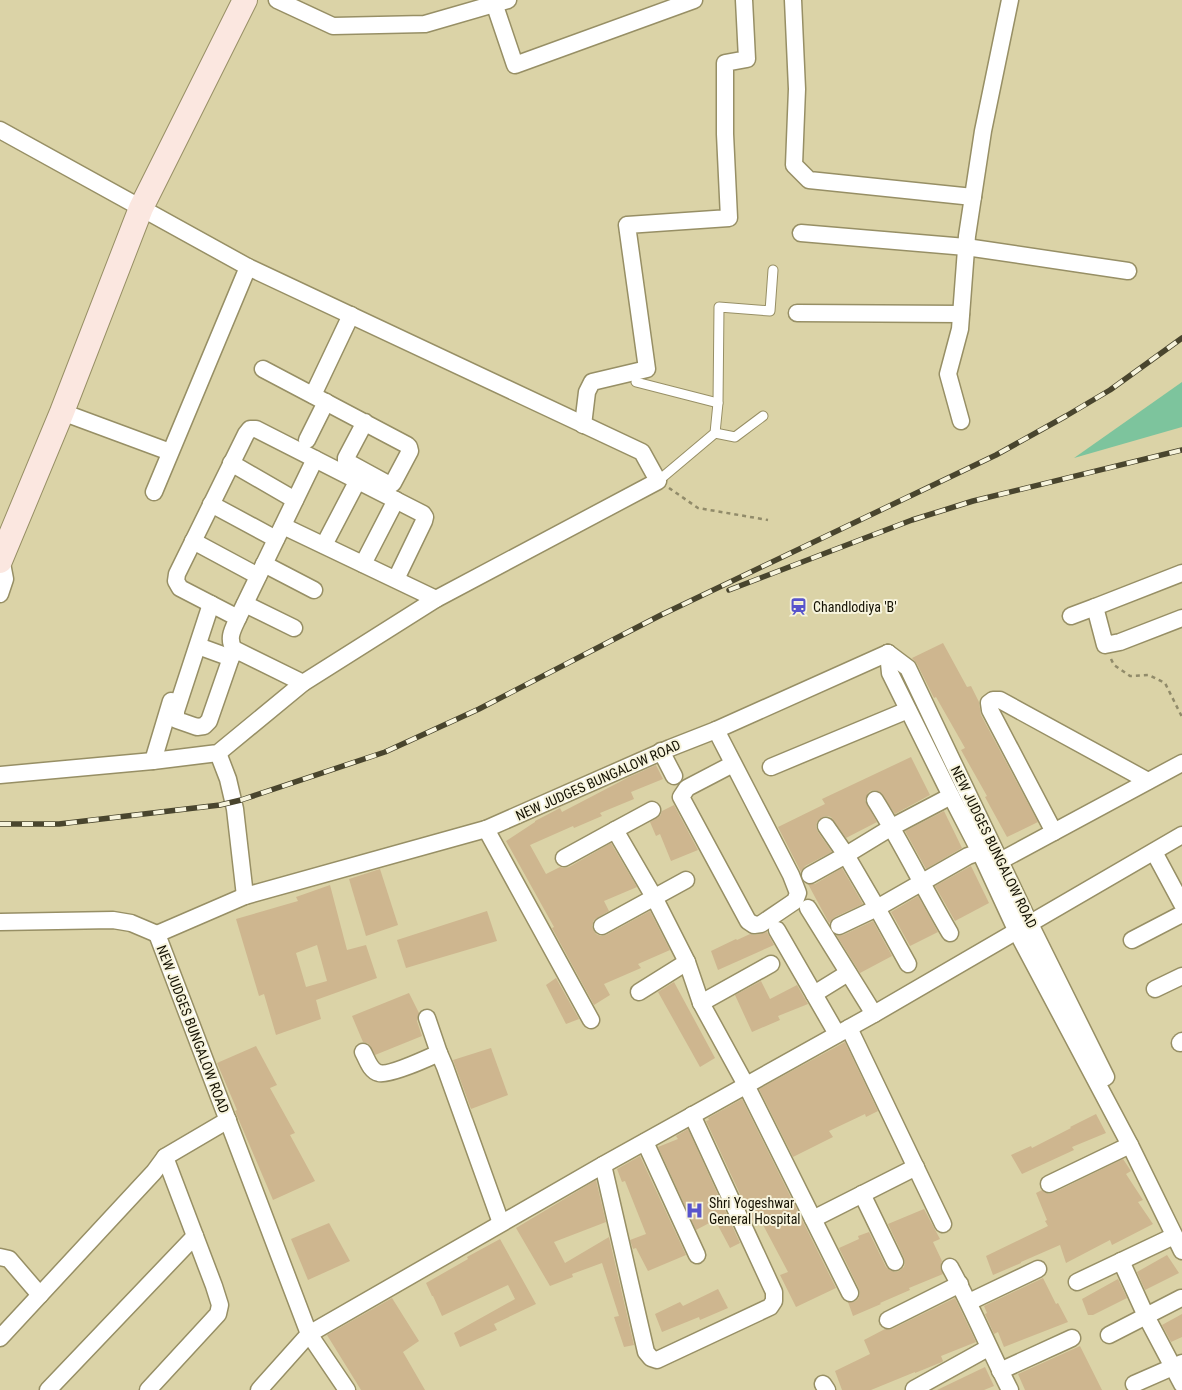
<svg xmlns="http://www.w3.org/2000/svg" width="1182" height="1390" viewBox="0 0 1182 1390" font-family="'Roboto Condensed',sans-serif">
	<style>
		.green { fill: #7dc49d }
		.building { fill: #ceb68f; fill-rule: evenodd }
		.lines { fill: none; stroke-linecap: round; stroke-linejoin: round }
		.lane-casing { stroke: #978f65; stroke-width: 11 }
		.street-casing { stroke: #978f65; stroke-width: 19 }
		.secondary-casing { stroke: #978f65; stroke-width: 26 }
		.path { stroke: #918b6a; stroke-width: 2.5; stroke-dasharray: 4 4; stroke-linecap: butt }
		.lane { stroke: #fff; stroke-width: 9 }
		.street { stroke: #fff; stroke-width: 16 }
		.secondary { stroke: #fbe7e0; stroke-width: 24 }
		.rail-casing { stroke: #49452e; stroke-width: 5.5 }
		.rail { stroke: #f7f4dd; stroke-width: 4; stroke-dasharray: 11; stroke-linecap: butt }
		.labels { text-anchor: middle; stroke-width: 4; stroke-linejoin: round; paint-order: stroke }
		.poi-label { font-size: 14px; fill: #151203; stroke: #f7f4dd; text-anchor: start }
		.street-label { font-size: 14px; fill: #151203; stroke: #f7f4dd }
	</style>
	<rect width="100%" height="100%" fill="#dbd3a7"/>
	<!-- green -->
	<polygon class="green" points="1182,382 1182,427 1074,458"/>
	<!-- building -->
	<g class="building">
		<polygon points="943,643 967,687 971,686 979,702 981,715 1038,822 1007,837 985,797 987,796 961,750 965,748 936,697 934,698 917,664 912,658"/>
		<polygon points="911,757 930,795 895,814 880,792 875,790 870,791 867,795 865,801 877,822 846,838 831,817 826,816 821,818 817,822 816,827 818,832 832,852 805,866 801,872 778,827 825,804 822,799"/>
		<polygon points="656,765 663,779 631,792 634,799 600,813 602,816 574,828 573,826 530,845 546,874 560,867 564,868 569,867 611,843 637,887 604,901 609,911 594,920 592,926 594,931 596,934 601,936 606,935 650,911 670,950 638,964 641,968 604,984 610,995 594,1005 552,928 554,927 506,841 535,822 535,821 560,808 562,812 629,777"/>
		<polygon points="674,805 698,850 671,861 660,834 656,836 650,822 660,816 662,811"/>
		<polygon points="944,811 962,848 926,869 905,831"/>
		<polygon points="971,866 989,903 955,921 935,886"/>
		<polygon points="842,868 863,904 835,917 829,923 808,884 815,884"/>
		<polygon points="380,869 398,925 366,936 349,879"/>
		<path d="M330 885 347 950 366 945 377 978 316 1000 321 1019 276 1035 264 994 259 996 236 919 298 901 296 897ZM317 945 327 981 306 987 296 953Z"/>
		<polygon points="918,896 938,932 910,946 891,912"/>
		<polygon points="487,911 497,941 406,968 397,940"/>
		<polygon points="873,921 892,956 860,973 837,936 843,935"/>
		<polygon points="767,932 774,945 718,970 711,951 736,939 737,940 750,934 755,935"/>
		<polygon points="556,978 579,1019 566,1024 546,985"/>
		<polygon points="761,981 770,999 797,985 808,1004 778,1016 780,1020 752,1032 735,995"/>
		<polygon points="674,982 715,1058 700,1067 658,992"/>
		<polygon points="409,993 419,1013 417,1021 422,1036 375,1055 369,1044 363,1042 352,1016"/>
		<polygon points="845,1042 878,1111 866,1117 865,1114 829,1131 833,1137 793,1157 759,1089"/>
		<polygon points="256,1046 277,1085 270,1088 295,1133 290,1135 315,1181 273,1200 235,1111 237,1110 217,1063"/>
		<polygon points="491,1048 508,1095 471,1109 453,1060"/>
		<polygon points="742,1099 836,1288 796,1307 780,1275 788,1272 761,1221 754,1224 706,1121 709,1120 708,1118"/>
		<polygon points="1096,1114 1106,1133 1072,1147 1074,1150 1022,1174 1011,1155 1031,1146 1032,1148 1071,1128 1070,1127"/>
		<polygon points="688,1129 740,1243 730,1248 715,1220 696,1230 658,1147 678,1139 676,1136"/>
		<polygon points="640,1156 686,1255 648,1271 636,1248 633,1249 630,1240 646,1234 625,1181 622,1182 617,1169"/>
		<polygon points="1123,1159 1131,1171 1126,1174 1143,1200 1138,1202 1153,1224 1112,1245 1110,1240 1066,1263 1060,1245 1021,1262 1021,1263 993,1275 986,1256 1048,1226 1045,1221 1047,1220 1036,1193 1042,1190 1048,1194 1053,1193"/>
		<polygon points="596,1180 606,1222 554,1242 565,1263 609,1237 634,1345 624,1347 614,1317 619,1316 602,1263 572,1274 573,1277 550,1286 516,1228"/>
		<polygon points="924,1209 940,1239 933,1242 942,1261 940,1267 943,1274 909,1288 910,1290 880,1303 881,1304 853,1316 848,1302 854,1302 858,1299 860,1294 859,1289 839,1248 859,1239 858,1236 869,1232 886,1267 890,1270 895,1272 899,1271 904,1267 905,1262 904,1258 888,1224"/>
		<polygon points="329,1223 350,1261 308,1280 291,1239"/>
		<polygon points="500,1239 536,1304 494,1324 497,1330 460,1347 454,1333 515,1299 508,1285 442,1316 433,1296 432,1296 426,1283 468,1259 467,1257"/>
		<polygon points="1167,1255 1179,1273 1145,1290 1137,1272"/>
		<polygon points="1043,1278 1056,1304 1058,1303 1068,1322 1004,1347 998,1332 994,1334 985,1314 987,1313 984,1306"/>
		<polygon points="1118,1279 1127,1298 1093,1315 1088,1315 1082,1299"/>
		<polygon points="718,1289 728,1308 700,1320 699,1317 662,1332 655,1314 680,1302 683,1306"/>
		<polygon points="392,1298 419,1341 403,1352 425,1390 361,1390 327,1335"/>
		<polygon points="955,1298 976,1342 941,1356 943,1361 942,1362 915,1373 915,1372 871,1390 842,1390 835,1371 870,1354 864,1340 885,1329 892,1329"/>
		<polygon points="1182,1314 1182,1337 1171,1342 1162,1325"/>
		<polygon points="1080,1346 1102,1390 1025,1390 1018,1374"/>
		<polygon points="985,1367 994,1386 984,1390 937,1390"/>
	</g>
	<g class="lines">
		<defs>
			<g id="lane">
				<polyline points="636,382 718,403"/>
				<polyline points="715,433 735,437 763,416"/>
				<polyline points="658,481 715,433 718,403 719,307 770,311 773,270"/>
			</g>
			<g id="street">
				<polyline points="277,0 333,26 425,24 508,0"/>
				<polyline points="493,0 515,65 694,0"/>
				<polyline points="793,0 797,89 794,165 809,180 973,197"/>
				<polyline points="0,130 248,267 642,452 658,481 436,599 303,683 218,753 153,761 0,775"/>
				<polyline points="801,233 966,247 1128,271"/>
				<polyline points="797,313 961,314"/>
				<polyline points="263,369 407,445 409,447 410,451 393,483 390,485 346,461 346,458 365,422"/>
				<polyline points="313,395 351,315"/>
				<polyline points="62,412 170,452"/>
				<polyline points="961,421 948,374 960,329 967,236 983,131 1010,0"/>
				<polyline points="583,425 587,392 592,382 647,369 627,225 729,218 725,134 725,63 747,59 744,0"/>
				<polyline points="307,440 326,402"/>
				<polyline points="231,463 295,500"/>
				<polyline points="154,492 248,267"/>
				<polyline points="211,504 276,539"/>
				<polyline points="283,526 436,599"/>
				<polyline points="193,541 258,576"/>
				<polyline points="324,545 358,480"/>
				<polyline points="0,559 1,558 5,579 0,594"/>
				<polyline points="264,564 314,590"/>
				<polyline points="363,564 396,500"/>
				<polyline points="1182,573 1095,607 1105,645 1120,642 1182,618"/>
				<polyline points="211,604 176,711 176,716 177,720 197,727 204,726 209,721 234,649"/>
				<polyline points="245,604 294,628"/>
				<polyline points="1071,616 1095,607"/>
				<polyline points="238,618 315,459"/>
				<polyline points="198,646 231,658"/>
				<polyline points="888,653 890,673 951,796 980,852 1017,932 1130,1145 1182,1251"/>
				<polyline points="888,653 908,668 1030,924 1106,1077"/>
				<path d="M303 683 234 649C227 638 233 629 238 618L180 588 176 581 177 574 246 434 250 429H256L423 514 425 517 424 521 396 579"/>
				<path d="M716 730C741 778 766 827 791 875L798 893 795 901 761 924 754 925 748 921 681 797 687 788 733 764"/>
				<polyline points="661,751 674,776"/>
				<polyline points="218,753 228,779 235,809 245,896"/>
				<polyline points="153,761 171,701"/>
				<polyline points="771,767 908,710"/>
				<polyline points="951,796 892,827 846,855 877,908 968,856 980,852"/>
				<path d="M875 800C902 843 924 889 950 933"/>
				<polyline points="652,810 615,830 654,897 687,962 701,1003 746,1085 850,1293"/>
				<polyline points="486,829 591,1020"/>
				<polyline points="1054,832 990,710 989,703 993,700 1000,700 1148,781"/>
				<polyline points="1154,852 1182,904"/>
				<polyline points="564,858 615,830"/>
				<polyline points="1000,861 1182,763"/>
				<polyline points="810,875 846,855 826,826"/>
				<polyline points="808,908 874,1014"/>
				<polyline points="0,922 113,920 131,923 157,934"/>
				<polyline points="602,926 686,880"/>
				<polyline points="839,926 877,908 908,964"/>
				<polyline points="777,930 837,1034"/>
				<polyline points="1132,940 1182,914"/>
				<polyline points="1155,989 1182,976"/>
				<polyline points="639,992 687,962"/>
				<polyline points="814,994 848,973"/>
				<polyline points="701,1003 771,964"/>
				<polyline points="427,1018 439,1053"/>
				<polyline points="849,1028 943,1224"/>
				<polyline points="1180,1043 1182,1041"/>
				<path d="M363 1052C367 1059 370 1071 379 1073 389 1076 428 1058 439 1053L445 1067 501 1223"/>
				<polyline points="645,1142 697,1255"/>
				<polyline points="603,1165 646,1352 651,1358 657,1360 770,1307 774,1301 774,1292 692,1115"/>
				<polyline points="1049,1184 1130,1145"/>
				<polyline points="862,1194 895,1262"/>
				<polyline points="813,1219 916,1167"/>
				<polyline points="0,1257 9,1259 40,1295"/>
				<polyline points="1121,1261 1146,1316 1182,1384"/>
				<path d="M950 1267C972 1307 989 1349 1010 1390"/>
				<polyline points="1077,1282 1174,1236"/>
				<polyline points="969,1302 1038,1269"/>
				<polyline points="888,1320 960,1284"/>
				<polyline points="1109,1335 1181,1298"/>
				<polyline points="0,1338 154,1172 165,1157 228,1120"/>
				<polyline points="1000,1371 1072,1338"/>
				<polyline points="823,1384 827,1390"/>
				<polyline points="1134,1384 1182,1363"/>
				<polyline points="914,1389 988,1348"/>
				<polyline points="48,1390 195,1236"/>
				<polyline points="148,1390 218,1314 220,1305 214,1286 165,1157"/>
				<polyline points="259,1390 309,1334 603,1165 874,1014 1182,835"/>
				<polyline points="347,1390 309,1334 157,934 245,896 486,829 670,748 716,730 888,653"/>
			</g>
			<polyline id="secondary" points="0,561 62,412 141,208 245,0"/>
		</defs>
		<!-- lane casing -->
		<use href="#lane" class="lane-casing"/>
		<!-- street casing -->
		<use href="#street" class="street-casing"/>
		<!-- secondary casing -->
		<use href="#secondary" class="secondary-casing"/>
		<!-- path -->
		<g class="path">
			<polyline points="669,488 698,508 768,520"/>
			<polyline points="1111,659 1114,665 1130,676 1149,675 1165,683 1182,717"/>
		</g>
		<!-- lane -->
		<use href="#lane" class="lane"/>
		<!-- street -->
		<use href="#street" class="street"/>
		<!-- secondary -->
		<use href="#secondary" class="secondary"/>
		<defs>
			<g id="rail">
				<polyline points="729,590 912,520 973,501 1182,450"/>
				<polyline points="0,824 59,824 220,805 241,800 385,752 479,709 661,615 996,455 1066,416 1110,390 1182,338"/>
			</g>
		</defs>
		<!-- rail casing -->
		<use href="#rail" class="rail-casing"/>
		<!-- rail -->
		<use href="#rail" class="rail"/>
	</g>
	<!-- icons -->
	<defs>
		<symbol id="station-bare" viewBox="-9 -9 18 18"><path d="M-3-6H3Q5-6 5-4V2Q5 4 3 4L4.5 6H3L1.5 4h-3L-3 6H-4.5L-3 4Q-5 4-5 2V-4Q-5-6-3-6ZM-3.5-4v3h7v-3ZM-3.5 1v1.5H-2V1ZM2 1v1.5H3.5V1Z" fill="#5854cc" stroke="#f7f4dd" stroke-width="2.5" paint-order="stroke"/></symbol>
		<symbol id="hospital-bare" viewBox="-9 -9 18 18"><path d="M-5-5h3v3.5h4V-5h3V5h-3V1.5h-4V5h-3Z" fill="#5854cc" stroke="#f7f4dd" stroke-width="2.5" paint-order="stroke"/></symbol>
	</defs>
	<g fill-rule="evenodd">
		<use href="#station-bare" x="786" y="594" width="25" height="25"/>
		<use href="#hospital-bare" x="682" y="1198" width="25" height="25"/>
	</g>
	<g class="labels">
		<!-- poi labels -->
		<g class="poi-label">
			<text x="813" y="612">Chandlodiya 'B'</text>
			<text x="709" y="1208">Shri Yogeshwar<tspan x="709" dy="16">General Hospital</tspan></text>
		</g>
		<!-- street labels -->
		<g class="street-label">
			<text transform="translate(598 780) rotate(-24)" y="5">NEW JUDGES BUNGALOW ROAD</text>
			<text transform="translate(994 847) rotate(64)" y="5">NEW JUDGES BUNGALOW ROAD</text>
			<text transform="translate(193 1029) rotate(69)" y="5">NEW JUDGES BUNGALOW ROAD</text>
		</g>
	</g>
</svg>
